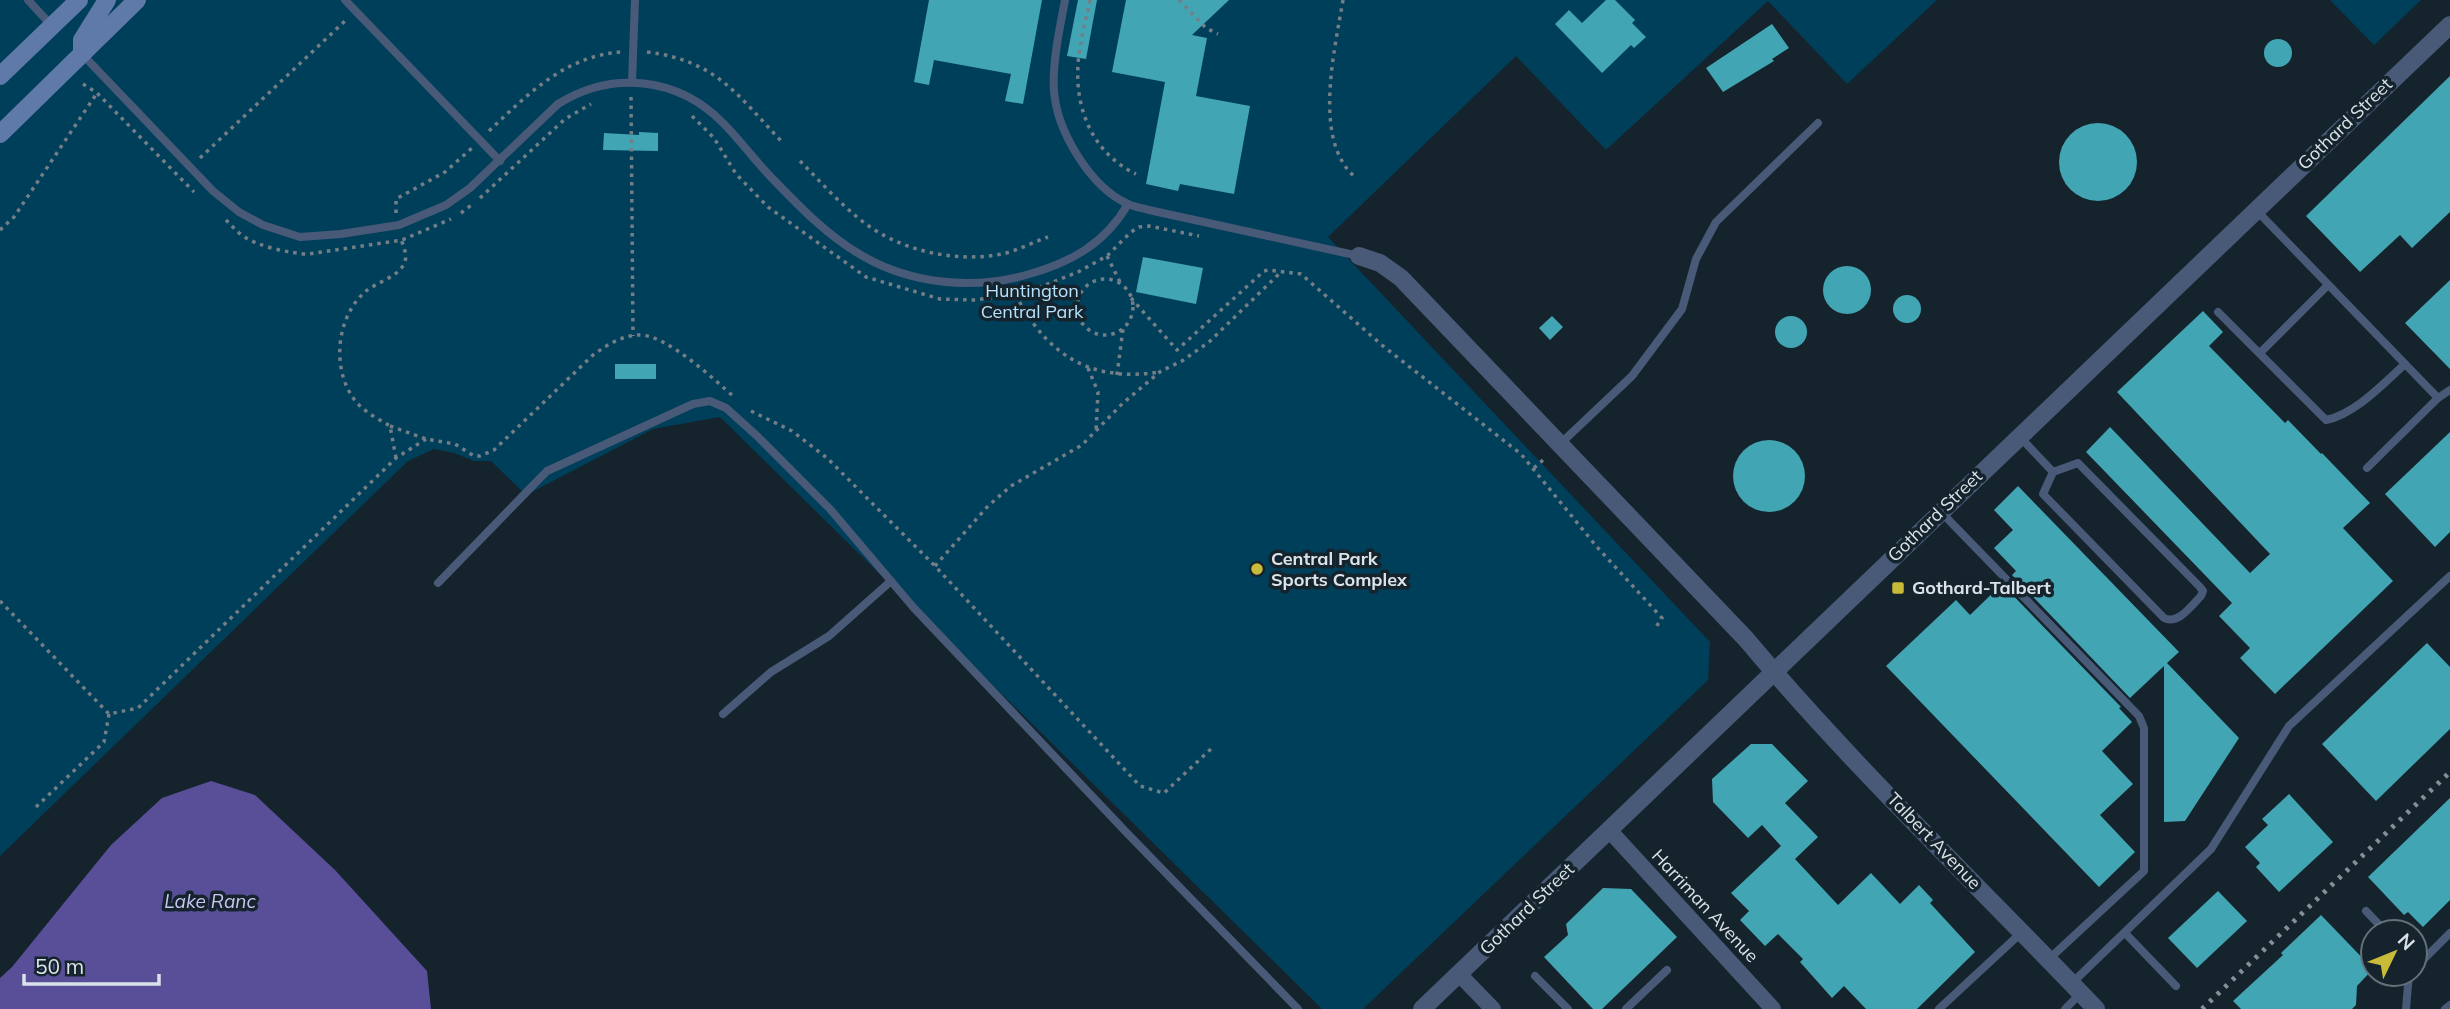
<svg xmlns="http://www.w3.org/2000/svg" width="2450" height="1009" viewBox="0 0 2450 1009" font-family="Mulish,sans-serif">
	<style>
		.green { fill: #003f5a }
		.water { fill: #584f98 }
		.building { fill: #42a5b3 }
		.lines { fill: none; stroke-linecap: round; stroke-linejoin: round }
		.path { stroke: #737e86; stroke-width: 3.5; stroke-dasharray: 3.5 5; stroke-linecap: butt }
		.service { stroke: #495a78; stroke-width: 8 }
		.minor { stroke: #495a78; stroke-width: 16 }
		.tertiary { stroke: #495a78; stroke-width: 18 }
		.secondary { stroke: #5f7aa9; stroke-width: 18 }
		.rail { stroke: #848f97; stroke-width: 5; stroke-dasharray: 3.5 7; stroke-linecap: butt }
		.poi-dot { fill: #c9bb3a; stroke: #15232c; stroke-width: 2.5 }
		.labels { text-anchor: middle; stroke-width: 7; stroke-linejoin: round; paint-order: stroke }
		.street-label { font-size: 18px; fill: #dae3e9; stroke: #15232c }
		.park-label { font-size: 18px; fill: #b6e2fd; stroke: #15232c }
		.poi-label { font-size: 18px; font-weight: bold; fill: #dae3e9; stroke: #15232c; text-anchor: start }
		.water-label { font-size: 19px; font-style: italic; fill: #c9c7f1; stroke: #15232c }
	</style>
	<rect width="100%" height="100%" fill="#15232c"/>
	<!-- green -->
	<g class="green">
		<polygon points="0,0 1937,0 1847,84 1768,1 1606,150 1516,56 1328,237 1710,642 1708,680 1363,1009 1322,1009 720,417 653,429 526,495 491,461 474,461 454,453 434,449 408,461 0,856"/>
		<polygon points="2330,0 2421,0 2374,45"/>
	</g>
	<!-- water -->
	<polygon class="water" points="211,781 255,795 335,870 427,971 431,1009 0,1009 0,978 12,967 111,845 162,798"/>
	<!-- building -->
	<g class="building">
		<polygon points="929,0 1042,0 1023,104 1005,101 1011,74 934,60 929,85 914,82"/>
		<polygon points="1078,0 1097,0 1086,59 1067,56"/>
		<polygon points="1126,0 1229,0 1192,35 1207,38 1196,96 1250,106 1234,194 1180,184 1178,191 1146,184 1165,82 1112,72"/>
		<polygon points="1606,0 1615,0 1635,20 1632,23 1646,37 1634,48 1631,45 1602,73 1555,24 1569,10 1582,23"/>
		<polygon points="1772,24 1789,48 1772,59 1774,61 1723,92 1706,68"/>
		<circle cx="2278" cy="53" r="14"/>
		<polygon points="2450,76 2450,212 2412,248 2400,235 2360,272 2306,216"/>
		<circle cx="2098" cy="162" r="39"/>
		<polygon points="639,132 658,133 658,151 603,150 604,133 639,135"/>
		<polygon points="1143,257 1203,268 1196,304 1136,292"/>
		<circle cx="1847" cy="290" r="24"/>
		<polygon points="2450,280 2450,369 2405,323"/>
		<circle cx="1907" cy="309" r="14"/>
		<polygon points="2203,311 2223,332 2209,346 2285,423 2288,420 2321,454 2322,453 2370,503 2343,528 2393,581 2275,694 2240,658 2250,648 2219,616 2232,603 2086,452 2110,427 2250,573 2270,554 2117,392"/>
		<polygon points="1552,316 1563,327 1550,340 1539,328"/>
		<circle cx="1791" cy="332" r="16"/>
		<rect x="615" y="364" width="41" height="15"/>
		<polygon points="2450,432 2450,532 2435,547 2385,494"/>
		<circle cx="1769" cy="476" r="36"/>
		<polygon points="2018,486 2179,652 2167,663 2239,738 2185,821 2164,822 2164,666 2130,698 2012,575 2016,571 1994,548 2013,530 1994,510"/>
		<polygon points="2002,584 2121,707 2119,708 2132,722 2102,751 2133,784 2100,815 2135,852 2099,887 1886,666 1956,600 1970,615"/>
		<polygon points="2427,643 2450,667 2450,729 2376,801 2322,744"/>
		<polygon points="1751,744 1772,744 1808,781 1785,803 1818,837 1795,859 1838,905 1871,873 1900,904 1919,885 1933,900 1930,903 1975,952 1917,1009 1866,1009 1844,986 1832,998 1800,962 1803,959 1778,934 1765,946 1740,920 1749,911 1731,893 1781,846 1762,825 1748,838 1713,802 1712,779"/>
		<polygon points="2289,794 2333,842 2279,892 2256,867 2260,863 2245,847 2268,825 2262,819"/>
		<polygon points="2450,798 2450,900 2423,927 2408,912 2404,915 2368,877"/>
		<polygon points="1603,888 1631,889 1677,937 1602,1009 1593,1009 1544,957 1568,935 1566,924"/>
		<polygon points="2218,891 2247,921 2197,968 2168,938"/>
		<polygon points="2321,915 2373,969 2357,986 2356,1005 2352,1009 2241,1009 2233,1001 2283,955 2281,953"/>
	</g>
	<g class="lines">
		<!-- path -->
		<g class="path">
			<path d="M1090 0C1086 21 1079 44 1078 65 1075 111 1094 154 1136 174"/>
			<polyline points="1179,0 1206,28 1218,34"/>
			<path d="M1343 0C1335 49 1312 140 1355 177"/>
			<path d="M647 52C718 61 738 96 784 144"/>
			<polyline points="83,84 97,93 194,192"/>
			<polyline points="631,97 633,336"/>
			<polyline points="692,116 714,138 736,174 768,207 866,277 940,299 973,300 1015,295 1043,286 1078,272 1107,256 1131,232 1139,227 1149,226 1199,236"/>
			<path d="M489 131C528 94 565 56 621 52"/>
			<polyline points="200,158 347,19"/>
			<path d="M800 161C820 181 839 203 862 221 900 251 955 263 1002 254 1017 251 1033 242 1048 237"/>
			<polyline points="480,198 565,119 591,104"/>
			<polyline points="396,213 396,199 445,172 472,148"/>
			<polyline points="461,213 474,203"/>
			<path d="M226 220C231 225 236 231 243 236 257 246 291 254 309 254L402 240 451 219"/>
			<polyline points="0,230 14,217 97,93"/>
			<polyline points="1107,256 1120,282"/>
			<circle cx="1105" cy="307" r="28"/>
			<path d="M1015 295C1021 304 1026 315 1033 323 1065 367 1107 380 1159 372"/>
			<polyline points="1131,298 1177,350 1264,271 1268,270 1301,274 1383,346 1521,454 1597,547 1662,618 1656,627"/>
			<polyline points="1088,368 1098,392 1096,431"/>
			<polyline points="1117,375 1123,329"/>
			<polyline points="751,411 792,431 827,458 935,566 1140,786 1164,793 1212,748"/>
			<path d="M390 426 426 439 455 444 474 456H480L494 450 593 355C607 345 621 336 638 335 665 333 715 380 734 397"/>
			<path d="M396 458 390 426C380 420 368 414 359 405 331 376 334 319 365 292 376 282 397 278 404 264 408 256 404 248 401 239"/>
			<polyline points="1534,468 1543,460"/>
			<polyline points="935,566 988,506 1011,486 1082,445 1123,403 1161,371 1182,361 1209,342 1281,272"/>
			<polyline points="0,601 109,714 138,708 396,458 426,439"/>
			<polyline points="36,807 104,742 109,714"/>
		</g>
		<!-- service -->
		<g class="service">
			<polyline points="28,0 52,26"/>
			<polyline points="345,0 500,161"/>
			<path d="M1065 0C1060 27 1052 63 1054 91 1057 131 1090 187 1128 204 1134 207 1142 208 1149 210L1359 256"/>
			<path d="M82 54 213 191 239 212 263 225 300 237 341 234 399 225 446 205 470 188 558 104C612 70 678 77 723 123 739 139 753 158 769 175 797 204 826 235 861 255 910 284 972 290 1026 275 1070 263 1105 244 1128 204"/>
			<polyline points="632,82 635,0"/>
			<polyline points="2256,210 2438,398 2450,390"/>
			<path d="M2218 312 2326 420C2355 414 2383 384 2405 364"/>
			<polyline points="2260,353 2328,285"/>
			<path d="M2019 436 2053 472 2078 463 2200 587 2203 591 2201 596C2191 606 2178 625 2164 618L2043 494 2053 472"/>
			<polyline points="1559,445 1632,376 1682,309 1696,259 1716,222 1818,123"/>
			<polyline points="2367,468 2438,398"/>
			<polyline points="1940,511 2139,716 2144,728 2144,871 2049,959"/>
			<polyline points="438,583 547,471 693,404 710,401 726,408 756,435 830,509 913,607 1126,832 1298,1009"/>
			<polyline points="723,714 771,672 829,636 891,581"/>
			<polyline points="2366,911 2386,932"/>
			<polyline points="2125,933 2176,986"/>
			<polyline points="2415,968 2450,933"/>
			<polyline points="1535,976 1568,1009"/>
			<polyline points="2071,984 2211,849 2289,726 2450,576"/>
			<polyline points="1626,1009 1667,970"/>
			<polyline points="1939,1009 2022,932"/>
			<polyline points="2065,1009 2081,993"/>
			<polyline points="2406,1009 2409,974"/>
			<polyline points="2445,1009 2450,1005"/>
		</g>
		<!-- minor -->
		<g class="minor">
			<polyline points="1609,830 1773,1009"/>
			<polyline points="1459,974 1493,1009"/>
		</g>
		<!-- tertiary -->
		<g class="tertiary">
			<path d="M1359 256 1380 263 1401 278 1746 639C1855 769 1979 886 2096 1009"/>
			<polyline points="1422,1009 2450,25"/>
		</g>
		<!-- secondary -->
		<g class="secondary">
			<polyline points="82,54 82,40 107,0"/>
			<polyline points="0,76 79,0"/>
			<polyline points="0,134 137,0"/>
		</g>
		<!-- rail -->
		<polyline class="rail" points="2202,1009 2450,772"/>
	</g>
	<!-- markers -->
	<g class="poi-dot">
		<circle cx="1257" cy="569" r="7"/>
		<rect x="1891" y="581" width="14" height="14" rx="3.5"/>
	</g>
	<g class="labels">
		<!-- street labels -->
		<g class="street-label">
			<text transform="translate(2345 124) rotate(-44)" y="6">Gothard Street</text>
			<text transform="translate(1935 516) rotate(-44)" y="6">Gothard Street</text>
			<text transform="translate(1934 841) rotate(46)" y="6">Talbert Avenue</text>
			<text transform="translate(1705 906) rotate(47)" y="6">Harriman Avenue</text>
			<text transform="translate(1527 909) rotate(-44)" y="6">Gothard Street</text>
		</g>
		<!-- park labels -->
		<g class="park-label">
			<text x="1032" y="297">Huntington<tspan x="1032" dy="21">Central Park</tspan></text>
		</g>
		<!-- poi labels -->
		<g class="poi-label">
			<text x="1271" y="565">Central Park<tspan x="1271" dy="21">Sports Complex</tspan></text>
			<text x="1912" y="594">Gothard-Talbert</text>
		</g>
		<!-- water labels -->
		<g class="water-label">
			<text x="210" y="908">Lake Ranc</text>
		</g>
	</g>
	<!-- north arrow -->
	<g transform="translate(2394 953) rotate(47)"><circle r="33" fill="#15232c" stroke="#647078" stroke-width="2"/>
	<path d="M0-5L12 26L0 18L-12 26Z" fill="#c9bb3a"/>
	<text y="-10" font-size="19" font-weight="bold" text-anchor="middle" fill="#dae3e9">N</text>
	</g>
	<!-- scale -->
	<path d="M24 974v10h135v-10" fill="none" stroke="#dae3e9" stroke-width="3.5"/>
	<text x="35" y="974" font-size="21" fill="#dae3e9" stroke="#15232c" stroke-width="5" paint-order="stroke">50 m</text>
</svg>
